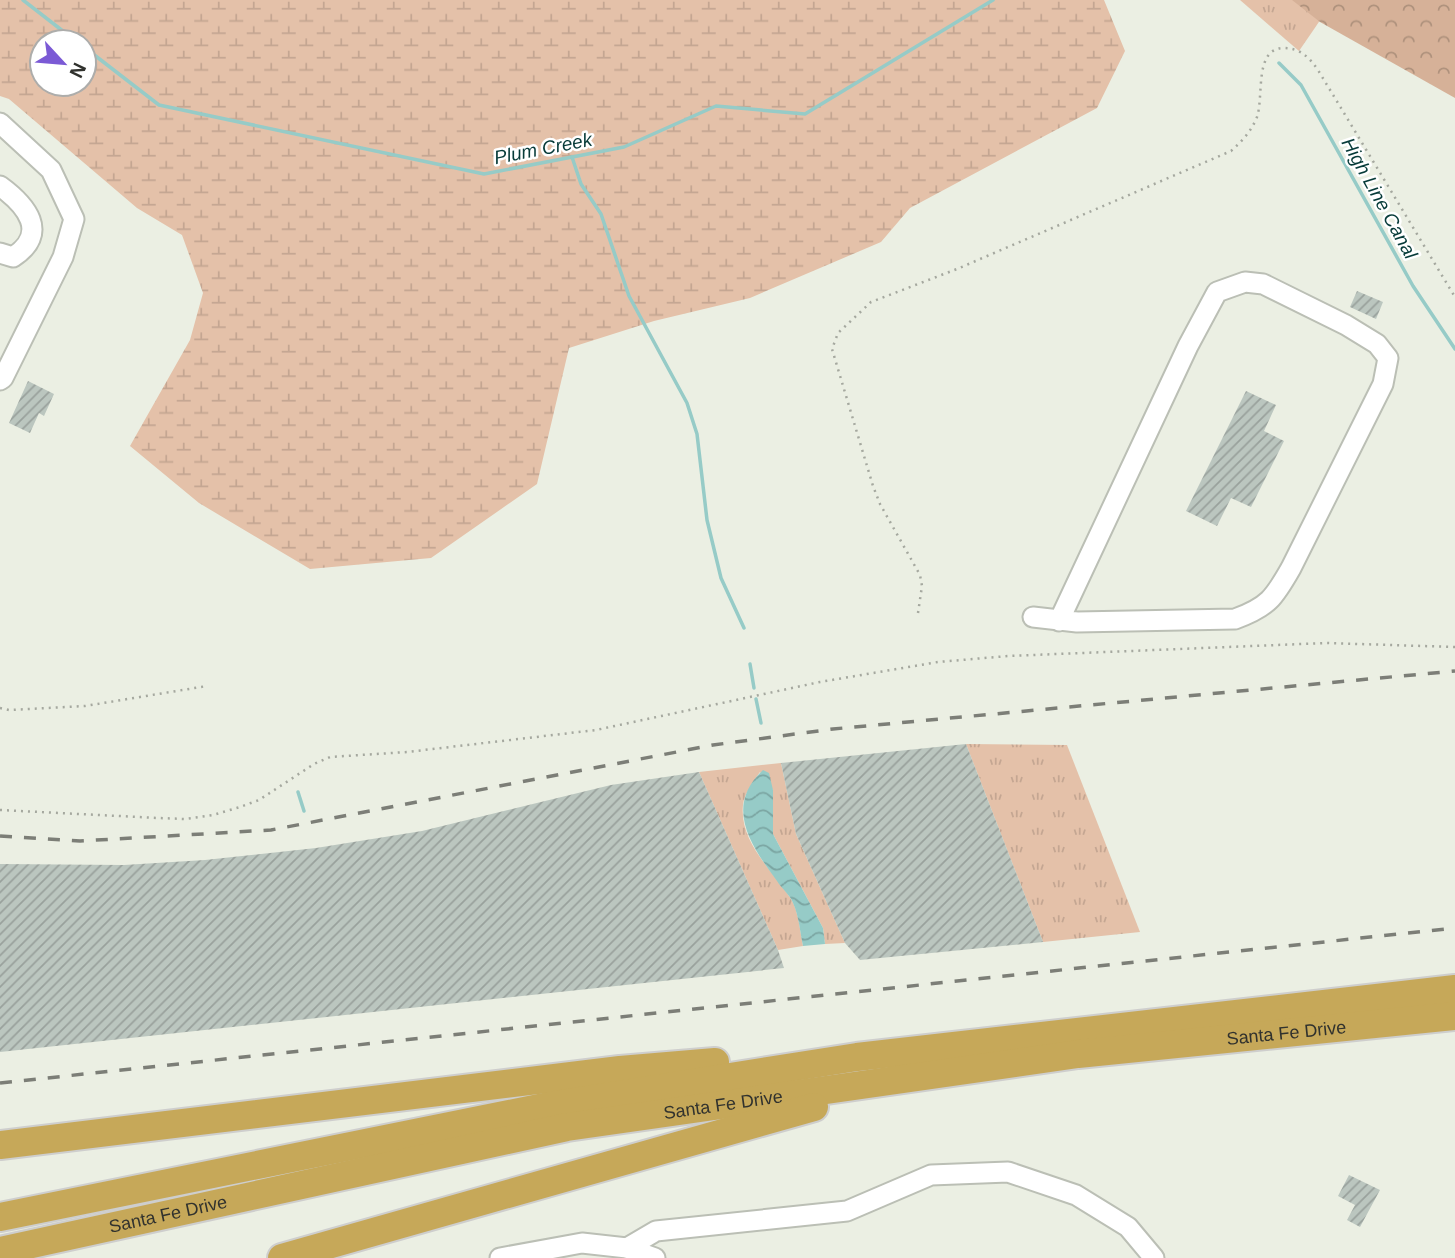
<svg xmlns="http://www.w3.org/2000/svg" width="1455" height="1258" viewBox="0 0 1455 1258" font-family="Arial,sans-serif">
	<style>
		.grass { fill: url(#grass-tufts) }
		.forest { fill: url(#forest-crowns) }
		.wetland { fill: url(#wetland-marsh); fill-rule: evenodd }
		.water { fill: url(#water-waves) }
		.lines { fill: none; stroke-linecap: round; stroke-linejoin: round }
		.stream { stroke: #96cbc7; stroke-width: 3.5 }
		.building { fill: url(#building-hatch) }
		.minor-casing { stroke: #bbbfb5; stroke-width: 23 }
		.highway-casing { stroke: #cececd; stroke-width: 32 }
		.path { stroke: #a5a89f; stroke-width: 2.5; stroke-dasharray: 2 5; stroke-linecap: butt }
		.minor { stroke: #fff; stroke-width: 19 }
		.highway { stroke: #c6a859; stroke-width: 28 }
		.rail { stroke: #7c7e77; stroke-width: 3.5; stroke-dasharray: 12 12; stroke-linecap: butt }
		.labels { text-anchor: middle; stroke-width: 5; stroke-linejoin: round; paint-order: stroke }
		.street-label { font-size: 18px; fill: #31322e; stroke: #fff }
		.water-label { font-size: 19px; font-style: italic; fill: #073b39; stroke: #fff }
	</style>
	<defs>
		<pattern id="grass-tufts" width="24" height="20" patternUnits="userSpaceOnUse" patternTransform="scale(1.75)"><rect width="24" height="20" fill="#e4c1a9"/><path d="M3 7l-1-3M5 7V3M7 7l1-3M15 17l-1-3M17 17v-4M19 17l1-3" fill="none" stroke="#c4a692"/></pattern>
		<pattern id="forest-crowns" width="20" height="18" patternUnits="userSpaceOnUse" patternTransform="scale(1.75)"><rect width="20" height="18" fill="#d6b198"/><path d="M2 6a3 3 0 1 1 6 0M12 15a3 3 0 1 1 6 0" fill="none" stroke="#ae917c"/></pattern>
		<pattern id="wetland-marsh" width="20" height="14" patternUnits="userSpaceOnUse" patternTransform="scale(1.75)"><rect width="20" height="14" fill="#e4c1a9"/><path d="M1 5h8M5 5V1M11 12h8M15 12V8" fill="none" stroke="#c4a692"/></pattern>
		<pattern id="water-waves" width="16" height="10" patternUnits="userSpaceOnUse" patternTransform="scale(1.75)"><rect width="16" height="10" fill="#96cbc7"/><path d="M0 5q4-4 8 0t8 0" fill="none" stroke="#7ba5a2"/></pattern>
		<pattern id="building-hatch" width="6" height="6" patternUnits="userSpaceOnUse" patternTransform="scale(1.75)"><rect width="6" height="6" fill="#bbc6bf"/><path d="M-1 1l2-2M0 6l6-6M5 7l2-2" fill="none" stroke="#99a19c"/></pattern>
	</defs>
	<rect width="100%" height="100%" fill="#ebefe3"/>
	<!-- grass -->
	<g class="grass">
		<polygon points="1240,0 1334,0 1299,51"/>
		<polygon points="966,744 1067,745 1140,932 1043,942"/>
		<path d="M781 763 796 834 845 943 825 944 823 928 773 834V790L760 772C754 781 744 794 743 805 739 842 773 871 791 899 799 912 800 932 803 946L778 950 699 772Z"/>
	</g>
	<!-- forest -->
	<polygon class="forest" points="1292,0 1455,0 1455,98 1320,22"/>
	<!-- wetland -->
	<path class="wetland" d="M0 0H1104L1125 51 1097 108 910 208 881 242 750 298 654 321 569 348 537 484 431 558 310 569 199 503 130 446 190 340 203 293 182 235 137 208 9 99 0 96ZM42 42H84V84H42Z"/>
	<!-- water -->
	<path class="water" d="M763 770 769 773 773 790V834L823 928 825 944 803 946C800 932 799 916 793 903 790 895 782 889 777 881 752 847 723 807 763 770Z"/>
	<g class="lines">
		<!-- stream -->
		<g class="stream">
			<polyline points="23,0 77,42"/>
			<polyline points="84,47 159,105 484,174 624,147 716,106 805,114 993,0"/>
			<polyline points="1279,63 1301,85 1413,286 1455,349"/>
			<polyline points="572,157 581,184 601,214 629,296 687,403 697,434 707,520 721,578 744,628"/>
			<polyline points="750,664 754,688"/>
			<polyline points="756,699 761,723"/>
			<polyline points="298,792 304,811"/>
		</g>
	</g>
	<!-- building -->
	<g class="building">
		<polygon points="1357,291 1383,302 1376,319 1350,307"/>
		<polygon points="28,381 54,394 44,416 39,413 30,433 9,423"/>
		<polygon points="1246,391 1276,405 1264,431 1284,441 1251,507 1231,498 1217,526 1186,511"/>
		<polygon points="966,744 1043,942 860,960 845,943 796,834 781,763"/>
		<polygon points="699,772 778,950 784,968 0,1052 0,864 124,865 205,860 316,848 422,831 611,785"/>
		<polygon points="1349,1175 1380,1190 1360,1227 1347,1220 1355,1205 1338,1196"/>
	</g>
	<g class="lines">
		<defs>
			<g id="minor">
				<polyline points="0,123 51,170 74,219 63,257 3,378 0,380"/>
				<path d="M0 186C26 205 50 233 13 257L0 253"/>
				<path d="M1033 617 1077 622 1235 619C1268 607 1274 598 1291 568L1383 384 1388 358 1377 344 1346 325 1263 284 1245 282 1217 292 1188 346 1059 621"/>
				<polyline points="627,1248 656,1231 847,1211 931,1175 1008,1172 1076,1195 1128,1227 1154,1258"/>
				<polyline points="500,1258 582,1243 627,1248 655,1258"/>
			</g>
			<g id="highway">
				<polyline points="0,1145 620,1070 715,1062"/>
				<polyline points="0,1217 554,1105 857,1057 1455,989"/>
				<path id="s1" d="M0 1251 567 1127 1078 1054 1455 1016"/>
				<polyline points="282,1258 814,1107"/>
			</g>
		</defs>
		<!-- minor casing -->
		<use href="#minor" class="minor-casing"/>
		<!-- highway casing -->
		<use href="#highway" class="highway-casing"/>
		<!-- path -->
		<g class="path">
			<path d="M918 613 922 586 920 575 880 504 873 486 832 349 838 333 871 302 957 269 1231 151C1242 141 1251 132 1257 117 1264 96 1254 49 1283 48 1300 48 1309 57 1318 70L1455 297"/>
			<polyline points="0,708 9,710 85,706 207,686"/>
			<polyline points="0,810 158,818 185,819 213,815 240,807 259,800 314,764 330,757 407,752 596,730 820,682 938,662 1008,656 1326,643 1455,647"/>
		</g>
		<!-- minor -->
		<use href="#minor" class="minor"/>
		<!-- highway -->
		<use href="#highway" class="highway"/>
		<!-- rail -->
		<g class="rail">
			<polyline points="0,836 80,841 271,830 713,745 833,729 1455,671"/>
			<polyline points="0,1083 1455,928"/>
		</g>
	</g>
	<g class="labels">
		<!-- street labels -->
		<g class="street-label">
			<text dy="6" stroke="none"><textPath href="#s1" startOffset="1306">Santa Fe Drive</textPath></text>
			<text dy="6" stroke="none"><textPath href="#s1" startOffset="738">Santa Fe Drive</textPath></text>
			<text dy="6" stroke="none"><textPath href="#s1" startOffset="172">Santa Fe Drive</textPath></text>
		</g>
		<!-- water labels -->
		<g class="water-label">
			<text transform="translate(543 148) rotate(-11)" y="7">Plum Creek</text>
			<text transform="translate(1380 198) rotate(61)" y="7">High Line Canal</text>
		</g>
	</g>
	<!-- north arrow -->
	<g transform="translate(63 63) rotate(116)"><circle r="33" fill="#ffffff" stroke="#adadab" stroke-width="2"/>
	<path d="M0-5L12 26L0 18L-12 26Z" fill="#7b5ad5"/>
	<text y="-10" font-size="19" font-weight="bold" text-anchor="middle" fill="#31322e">N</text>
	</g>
</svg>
